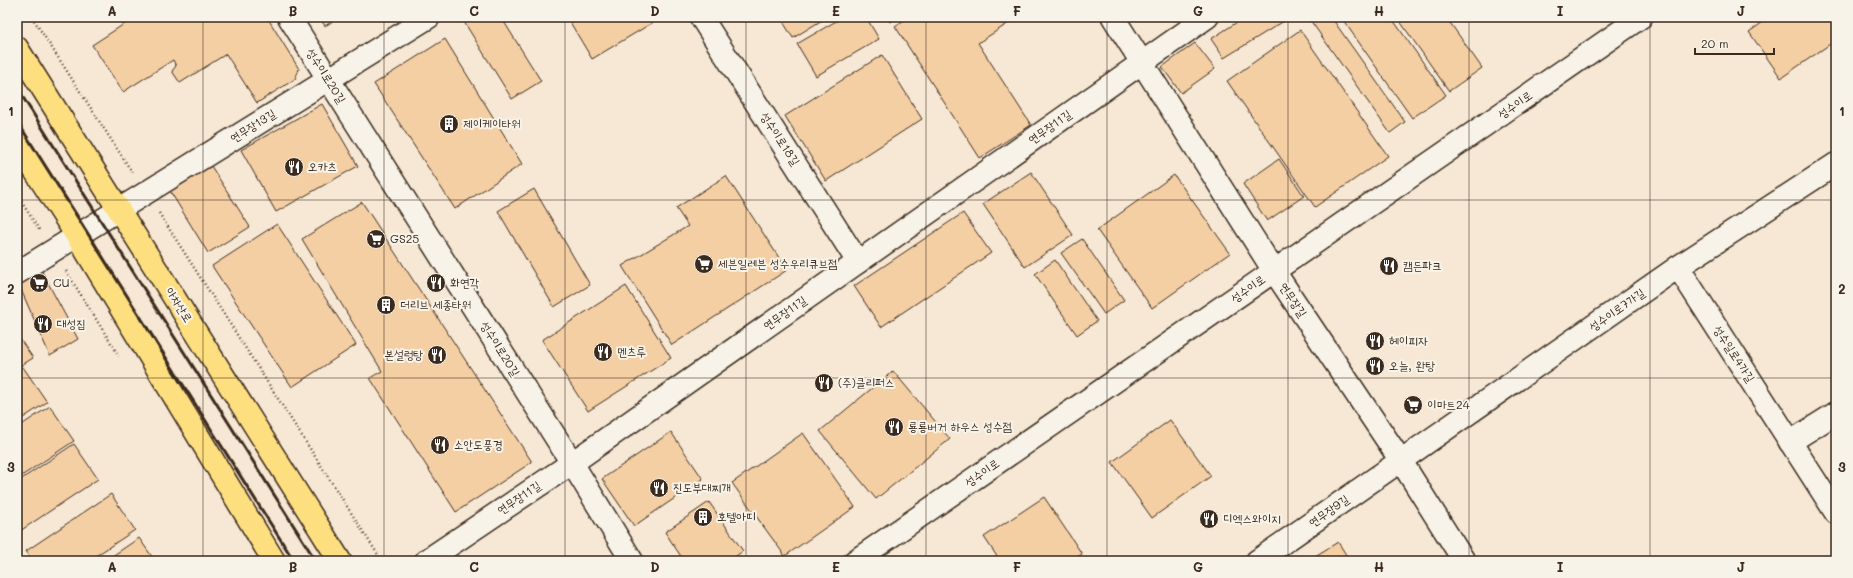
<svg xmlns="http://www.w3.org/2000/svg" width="1853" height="578" viewBox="0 0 1853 578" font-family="Mali,'Poor Story',sans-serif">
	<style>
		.building { fill: #f5cfa4; stroke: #3b2a1e }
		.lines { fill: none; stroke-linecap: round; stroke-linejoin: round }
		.minor-casing { stroke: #3b2a1e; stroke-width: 25 }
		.major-casing { stroke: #3b2a1e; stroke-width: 25 }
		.path { stroke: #3b2a1e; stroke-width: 2.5; stroke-dasharray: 1 3; stroke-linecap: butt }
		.minor { stroke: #f7f3e8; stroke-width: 22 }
		.major { stroke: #fedf80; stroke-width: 22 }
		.rail { stroke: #3b2a1e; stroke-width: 3 }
		.grid { fill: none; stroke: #3b2a1e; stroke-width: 1; stroke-opacity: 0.55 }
		.labels { text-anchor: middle; stroke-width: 4; stroke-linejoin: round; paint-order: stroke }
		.street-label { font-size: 12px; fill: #3b2a1e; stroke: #f7f3e8 }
		.poi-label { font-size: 12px; fill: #3b2a1e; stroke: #f7f3e8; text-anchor: start }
		.neatline { fill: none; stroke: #3b2a1e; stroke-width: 1.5 }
		.grid-label { font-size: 13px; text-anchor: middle; font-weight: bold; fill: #3b2a1e }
	</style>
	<rect width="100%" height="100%" fill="#f6e8d4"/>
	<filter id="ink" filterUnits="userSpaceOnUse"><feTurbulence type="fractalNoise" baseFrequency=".025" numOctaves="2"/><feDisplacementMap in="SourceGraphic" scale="8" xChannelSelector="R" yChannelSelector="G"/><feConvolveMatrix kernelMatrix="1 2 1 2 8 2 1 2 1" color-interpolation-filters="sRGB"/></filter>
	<g filter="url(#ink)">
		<!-- building -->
		<g class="building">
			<polygon points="135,17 267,17 299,69 295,79 257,103 226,54 180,83 172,71 176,66 173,60 123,92 92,45"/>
			<polygon points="319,17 340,17 325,26"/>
			<polygon points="461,17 501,17 541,81 512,99"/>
			<polygon points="567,17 662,17 592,59"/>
			<polygon points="780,17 827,17 793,38"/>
			<polygon points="843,17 866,17 879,39 816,76 797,44"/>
			<polygon points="887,17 898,17 890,22"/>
			<polygon points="909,17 1018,17 978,43 1031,125 980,158 895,26"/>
			<polygon points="1245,17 1281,17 1284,21 1224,58 1211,39"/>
			<polygon points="1308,17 1331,17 1405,122 1390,133"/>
			<polygon points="1341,17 1391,17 1446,95 1412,118"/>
			<polygon points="1397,17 1446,17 1482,68 1449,91"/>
			<polygon points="1456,17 1464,17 1458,21"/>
			<polygon points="1770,17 1836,17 1836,40 1781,78 1749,32"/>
			<polygon points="1300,30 1388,156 1315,207 1227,81"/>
			<polygon points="445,39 522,164 455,209 374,84"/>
			<polygon points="1195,43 1215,69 1181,93 1162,67"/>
			<polygon points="882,55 922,119 826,181 785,116"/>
			<polygon points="322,104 358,166 276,212 241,150"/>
			<polygon points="1279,159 1304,196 1267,221 1243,184"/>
			<polygon points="211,166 250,227 208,253 170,191"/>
			<polygon points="1031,172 1073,235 1025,267 983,204"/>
			<polygon points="1174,175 1230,253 1152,308 1097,230"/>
			<polygon points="726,176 787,270 672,345 622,266 688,226 676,208"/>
			<polygon points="534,189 590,285 554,307 498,211"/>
			<polygon points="362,202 532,462 456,512 370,378 382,371 302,239"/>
			<polygon points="963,213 991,253 881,327 854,286"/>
			<polygon points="277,224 356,345 292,387 212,266"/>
			<polygon points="1082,239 1124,300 1104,314 1061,253"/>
			<polygon points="1055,260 1097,321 1077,335 1035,274"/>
			<polygon points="41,270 78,339 50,356 19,285"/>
			<polygon points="626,286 671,358 588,411 542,340"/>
			<polygon points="17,335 33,358 17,368"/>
			<polygon points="23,367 47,402 17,422 17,371"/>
			<polygon points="893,371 950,439 876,499 820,431"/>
			<polygon points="50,406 74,441 17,479 17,428"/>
			<polygon points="1170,420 1211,476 1152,518 1112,462"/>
			<polygon points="671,432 703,479 634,526 602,479"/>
			<polygon points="803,433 855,507 785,556 732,483"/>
			<polygon points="74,444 98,479 17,533 17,482"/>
			<polygon points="111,494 135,530 88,561 33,561 26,551"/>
			<polygon points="1044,497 1082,554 1071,561 1000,561 984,537"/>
			<polygon points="709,502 743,551 729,561 684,561 665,532"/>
			<polygon points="139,538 155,561 105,561"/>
			<polygon points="1338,542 1350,561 1307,561"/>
		</g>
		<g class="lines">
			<defs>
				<g id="minor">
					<polyline points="289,17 572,463 632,561"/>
					<polyline points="701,17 858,262"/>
					<polyline points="1113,17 1274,271 1401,461 1464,561"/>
					<polyline points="1678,267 1836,513"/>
					<polyline points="17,273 429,17"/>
					<polyline points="1790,442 1836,413"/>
					<polyline points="426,561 572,463 1207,17"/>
					<polyline points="855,561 1641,17"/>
					<polyline points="1257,561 1678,267 1836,164"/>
				</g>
				<g id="major">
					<polyline points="17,48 340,561"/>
					<polyline points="17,143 77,236 274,561"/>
				</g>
			</defs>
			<!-- minor casing -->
			<use href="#minor" class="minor-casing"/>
			<!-- major casing -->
			<use href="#major" class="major-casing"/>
			<!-- path -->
			<g class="path">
				<polyline points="32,17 132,172"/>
				<polyline points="17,195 40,231"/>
				<polyline points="159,213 382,561"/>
				<polyline points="66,271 119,356"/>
			</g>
			<!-- minor -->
			<use href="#minor" class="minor"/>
			<!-- major -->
			<use href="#major" class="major"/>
			<!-- rail -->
			<g class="rail">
				<polyline points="17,88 316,561"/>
				<polyline points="17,121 294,561"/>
			</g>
		</g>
	</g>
	<!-- grid -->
	<path class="grid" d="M203 17V561M384 17V561M565 17V561M746 17V561M926 17V561M1107 17V561M1288 17V561M1469 17V561M1650 17V561M17 200H1836M17 378H1836"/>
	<!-- icons -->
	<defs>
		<symbol id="building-disc" viewBox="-11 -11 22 22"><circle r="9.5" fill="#3b2a1e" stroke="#f7f3e8"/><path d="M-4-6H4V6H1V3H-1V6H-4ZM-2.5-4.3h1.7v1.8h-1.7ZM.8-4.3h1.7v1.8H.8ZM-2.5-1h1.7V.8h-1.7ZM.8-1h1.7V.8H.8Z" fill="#fff"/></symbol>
		<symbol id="restaurant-disc" viewBox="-11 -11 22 22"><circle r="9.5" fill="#3b2a1e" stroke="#f7f3e8"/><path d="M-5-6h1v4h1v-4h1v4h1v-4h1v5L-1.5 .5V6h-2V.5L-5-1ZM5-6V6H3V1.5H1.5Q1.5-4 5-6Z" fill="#fff"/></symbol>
		<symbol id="supermarket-disc" viewBox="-11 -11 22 22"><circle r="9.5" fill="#3b2a1e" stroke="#f7f3e8"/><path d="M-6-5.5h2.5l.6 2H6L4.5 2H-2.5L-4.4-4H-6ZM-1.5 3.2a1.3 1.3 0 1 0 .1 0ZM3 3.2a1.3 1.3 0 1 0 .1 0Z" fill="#fff"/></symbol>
	</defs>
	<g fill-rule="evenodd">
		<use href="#building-disc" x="438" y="113" width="22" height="22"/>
		<use href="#restaurant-disc" x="283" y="156" width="22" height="22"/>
		<use href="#supermarket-disc" x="365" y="228" width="22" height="22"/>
		<use href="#supermarket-disc" x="693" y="253" width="22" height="22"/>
		<use href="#restaurant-disc" x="1378" y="255" width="22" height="22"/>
		<use href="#supermarket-disc" x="28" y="272" width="22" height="22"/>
		<use href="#restaurant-disc" x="425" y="272" width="22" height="22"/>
		<use href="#building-disc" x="375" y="294" width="22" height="22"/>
		<use href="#restaurant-disc" x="32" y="313" width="22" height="22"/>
		<use href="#restaurant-disc" x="1364" y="330" width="22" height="22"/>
		<use href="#restaurant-disc" x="592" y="341" width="22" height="22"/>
		<use href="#restaurant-disc" x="426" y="344" width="22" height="22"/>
		<use href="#restaurant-disc" x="1364" y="355" width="22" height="22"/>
		<use href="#restaurant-disc" x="813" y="372" width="22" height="22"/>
		<use href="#supermarket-disc" x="1402" y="394" width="22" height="22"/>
		<use href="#restaurant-disc" x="883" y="416" width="22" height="22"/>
		<use href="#restaurant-disc" x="429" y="434" width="22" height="22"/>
		<use href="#restaurant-disc" x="648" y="477" width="22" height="22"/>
		<use href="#building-disc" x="692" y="506" width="22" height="22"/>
		<use href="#restaurant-disc" x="1198" y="508" width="22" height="22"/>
	</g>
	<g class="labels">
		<!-- street labels -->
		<g class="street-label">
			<text transform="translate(326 76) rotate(58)" y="4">성수이로20길</text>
			<text transform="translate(1515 105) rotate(-35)" y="4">성수이로</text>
			<text transform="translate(253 126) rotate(-32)" y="4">연무장13길</text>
			<text transform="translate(1050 127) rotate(-35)" y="4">연무장11길</text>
			<text transform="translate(780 139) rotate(57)" y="4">성수이로18길</text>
			<text transform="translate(1248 289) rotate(-35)" y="4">성수이로</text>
			<text transform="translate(1293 300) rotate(56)" y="4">연무장길</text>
			<text transform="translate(179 305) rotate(58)" y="4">아차산로</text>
			<text transform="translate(1617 310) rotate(-35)" y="4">성수이로7가길</text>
			<text transform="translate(785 313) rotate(-35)" y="4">연무장11길</text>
			<text transform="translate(500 349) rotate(58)" y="4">성수이로20길</text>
			<text transform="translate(1734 354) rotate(57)" y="4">성수일로4가길</text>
			<text transform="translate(982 473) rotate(-35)" y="4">성수이로</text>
			<text transform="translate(519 498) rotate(-34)" y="4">연무장11길</text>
			<text transform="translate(1329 511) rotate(-35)" y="4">연무장9길</text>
		</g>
		<!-- poi labels -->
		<g class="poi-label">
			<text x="463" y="128">제이케이타워</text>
			<text x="308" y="171">오카츠</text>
			<text x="390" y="243">GS25</text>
			<text x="718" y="268">세븐일레븐 성수우리큐브점</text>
			<text x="1403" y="270">캠든파크</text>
			<text x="53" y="287">CU</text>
			<text x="450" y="287">화연각</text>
			<text x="400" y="309">더리브 세종타워</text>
			<text x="57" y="328">대성집</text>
			<text x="1389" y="345">헤이피자</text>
			<text x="617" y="356">멘츠루</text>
			<text x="423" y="359" text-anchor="end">본설렁탕</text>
			<text x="1389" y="370">오늘, 완탕</text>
			<text x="838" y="387">(주)클리퍼스</text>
			<text x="1427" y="409">이마트24</text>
			<text x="908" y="431">룡룡버거 하우스 성수점</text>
			<text x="454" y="449">소안도풍경</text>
			<text x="673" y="492">진도부대찌개</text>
			<text x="717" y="521">호텔아띠</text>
			<text x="1223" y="523">디엑스와이지</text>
		</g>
	</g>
	<!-- margin -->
	<rect width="1853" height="578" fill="none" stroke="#f7f3e8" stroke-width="44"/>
	<!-- scale -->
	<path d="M1695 48v6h79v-6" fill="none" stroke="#3b2a1e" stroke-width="2"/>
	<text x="1701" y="48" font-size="12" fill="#3b2a1e" stroke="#f7f3e8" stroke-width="3" paint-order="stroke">20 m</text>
	<rect x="22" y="22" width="1809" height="534" class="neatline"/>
	<g class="grid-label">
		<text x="112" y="16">A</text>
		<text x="293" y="16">B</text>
		<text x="474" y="16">C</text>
		<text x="655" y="16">D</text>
		<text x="836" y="16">E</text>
		<text x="1017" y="16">F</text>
		<text x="1198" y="16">G</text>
		<text x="1379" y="16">H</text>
		<text x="1560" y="16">I</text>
		<text x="1741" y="16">J</text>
		<text x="11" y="116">1</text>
		<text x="1842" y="116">1</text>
		<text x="11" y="294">2</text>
		<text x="1842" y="294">2</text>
		<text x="11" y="472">3</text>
		<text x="1842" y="472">3</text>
		<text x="112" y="572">A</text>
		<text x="293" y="572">B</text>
		<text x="474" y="572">C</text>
		<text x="655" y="572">D</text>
		<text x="836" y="572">E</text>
		<text x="1017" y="572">F</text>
		<text x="1198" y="572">G</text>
		<text x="1379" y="572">H</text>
		<text x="1560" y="572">I</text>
		<text x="1741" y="572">J</text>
	</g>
</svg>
